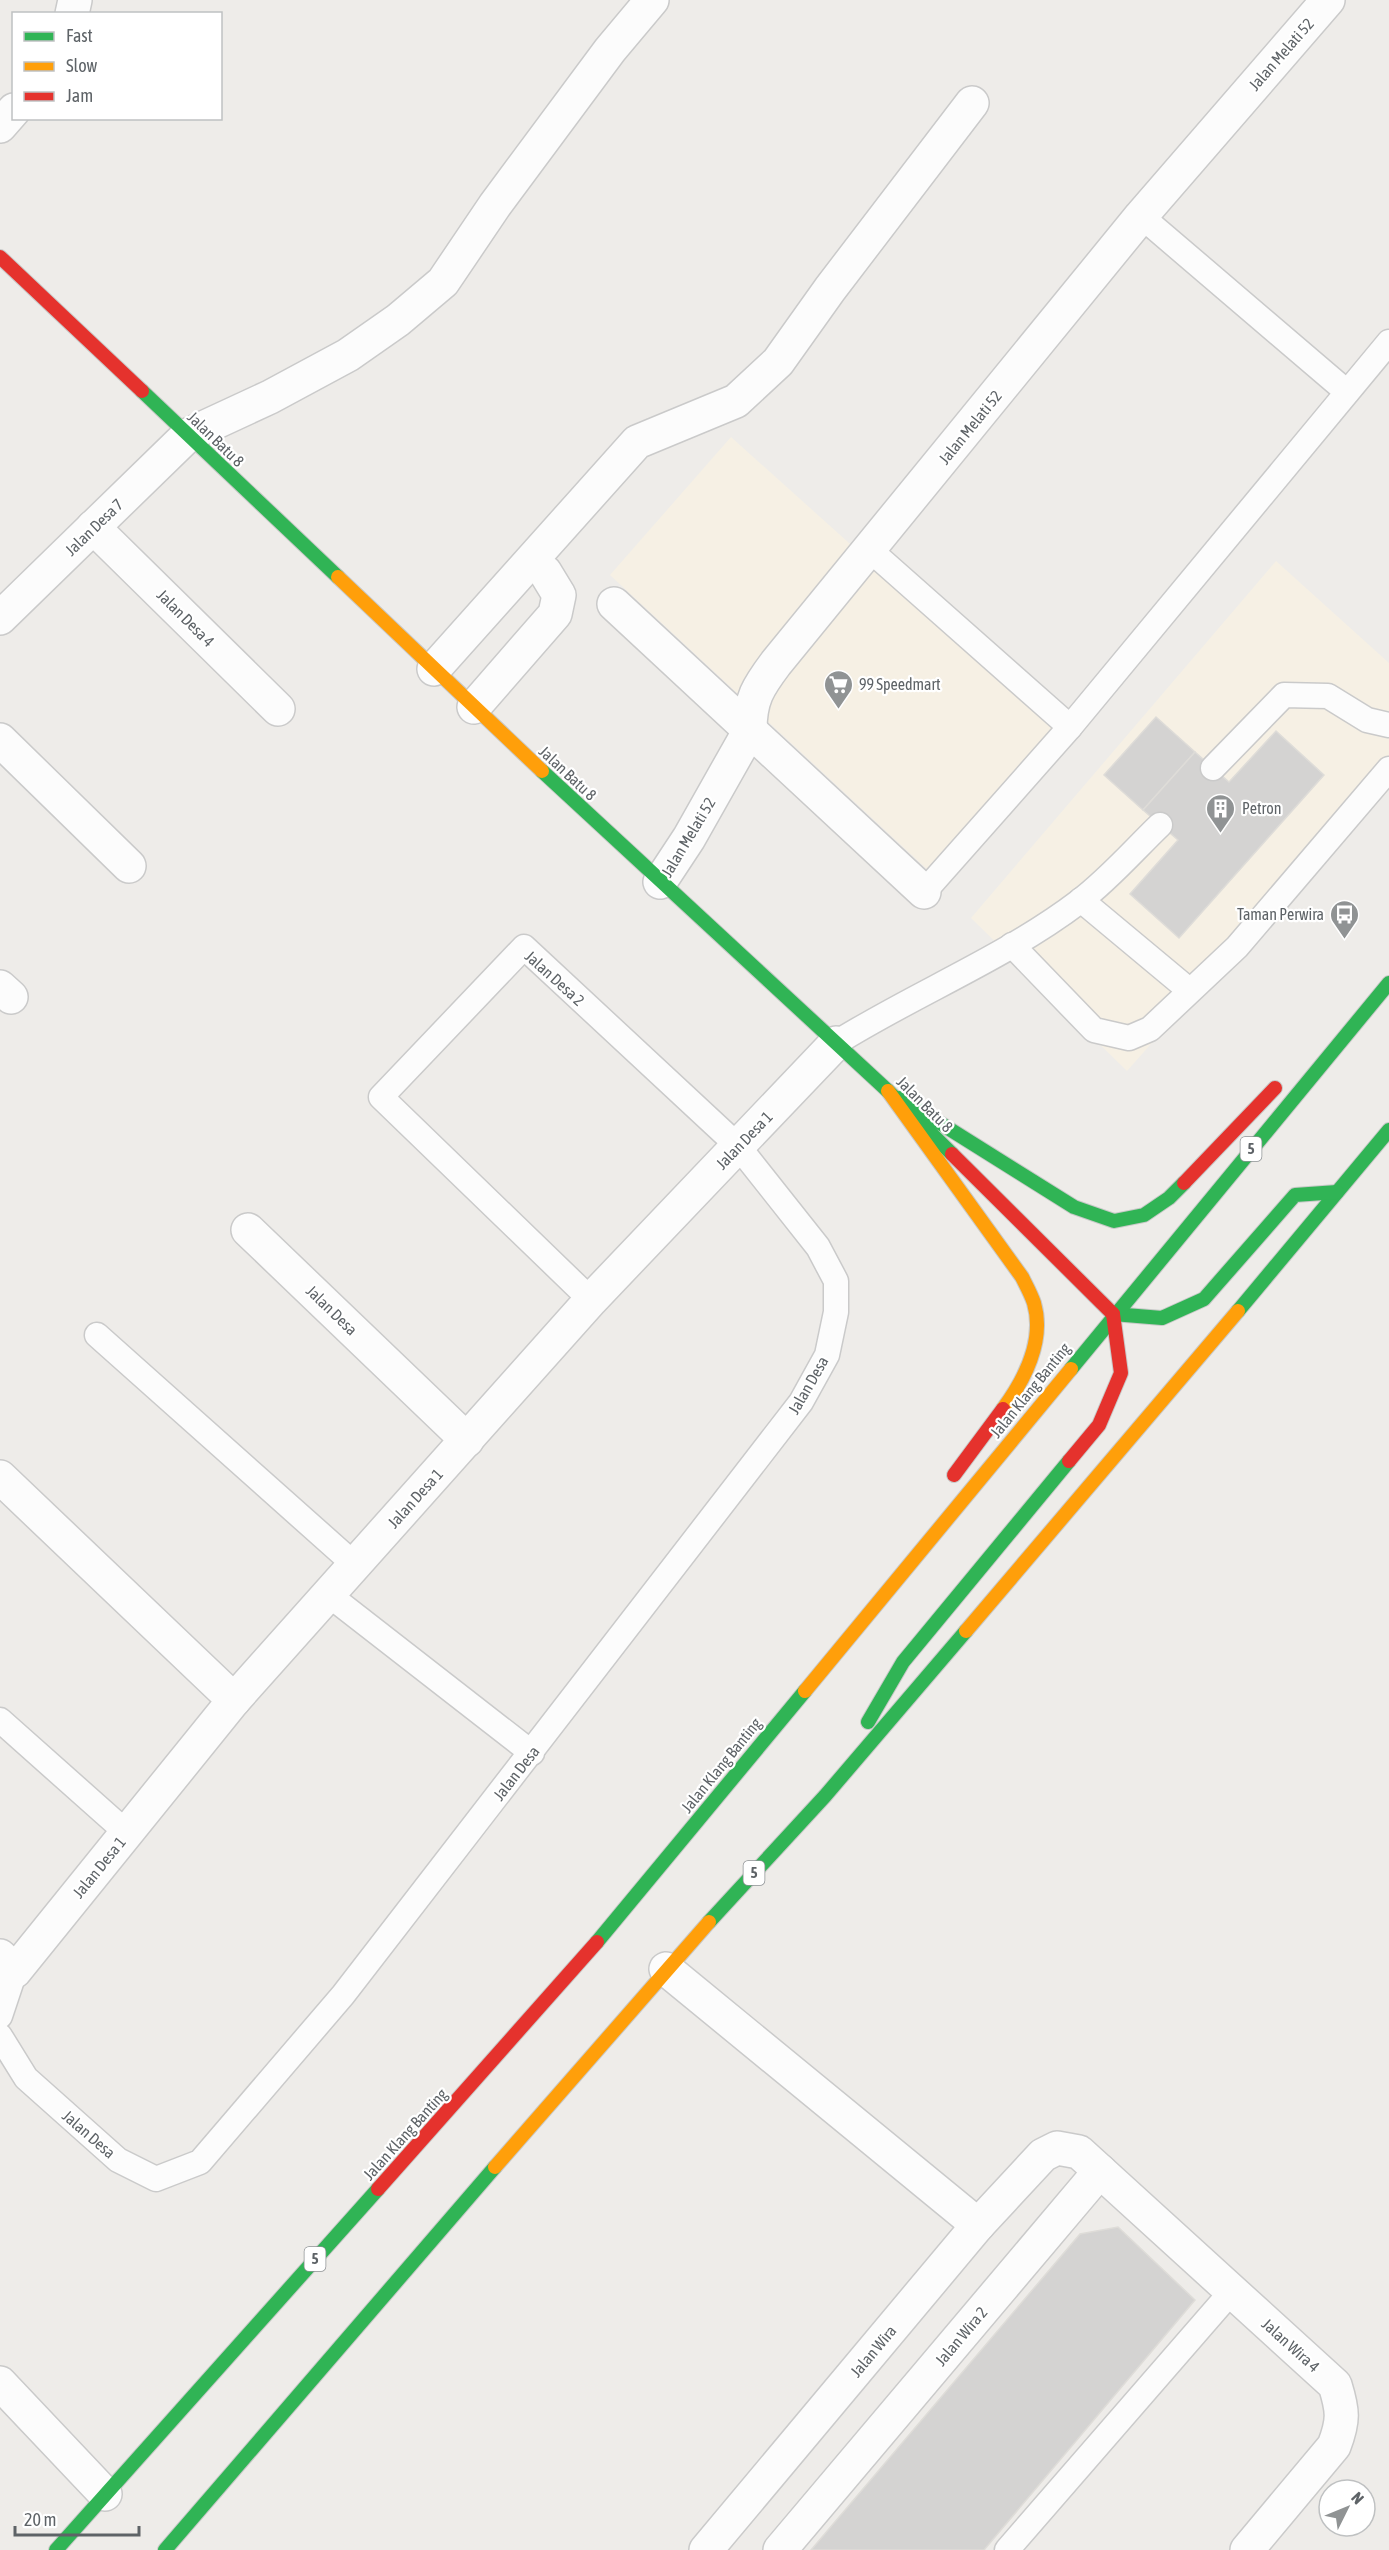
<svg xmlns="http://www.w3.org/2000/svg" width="1389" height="2550" viewBox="0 0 1389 2550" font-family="'Asap Condensed',sans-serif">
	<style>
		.commercial { fill: #f6f0e4 }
		.building { fill: #d4d3d2; stroke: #dedcd8; stroke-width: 1.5 }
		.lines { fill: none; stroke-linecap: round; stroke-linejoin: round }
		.lane-casing { stroke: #cacaca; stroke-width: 27 }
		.street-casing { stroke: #cacaca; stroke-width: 36 }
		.fast-casing { stroke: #c8c9c8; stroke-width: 16 }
		.slow-casing { stroke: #c8c9c8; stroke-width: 16 }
		.jam-casing { stroke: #c8c9c8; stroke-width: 16 }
		.lane { stroke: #fcfcfc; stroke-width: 24 }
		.street { stroke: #fcfcfc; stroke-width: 33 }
		.fast { stroke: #30b455; stroke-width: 14 }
		.slow { stroke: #ff9f0a; stroke-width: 14 }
		.jam { stroke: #e5322d; stroke-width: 14 }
		.labels { text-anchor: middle; stroke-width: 4.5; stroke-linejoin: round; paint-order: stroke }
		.shield { fill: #fff; stroke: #8e9295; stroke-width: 1.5 }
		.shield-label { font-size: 15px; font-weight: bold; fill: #5e6367 }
		.street-label { font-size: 16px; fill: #5e6367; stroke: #fff }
		.poi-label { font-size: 16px; fill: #5e6367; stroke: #fff; text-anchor: start }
	</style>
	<rect width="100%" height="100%" fill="#eeece9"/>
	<!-- commercial -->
	<g class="commercial">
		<polygon points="731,437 1055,728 929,871 610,575"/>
		<polygon points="1276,561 1389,663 1389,775 1127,1071 971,918"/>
	</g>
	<!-- building -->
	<g class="building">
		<polygon points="1156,717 1195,752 1143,810 1104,775"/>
		<polygon points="1276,731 1324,775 1179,938 1130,894 1178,840 1143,810 1195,752 1229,782"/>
		<polygon points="1118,2227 1195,2300 984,2550 811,2550 1080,2234"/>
	</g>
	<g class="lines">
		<defs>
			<g id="lane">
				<polyline points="1141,216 1347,392"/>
				<polyline points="870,550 1070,727"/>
				<polyline points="1213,768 1284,695 1328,696 1367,720 1389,725"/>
				<polyline points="924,892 1070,727 1389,342"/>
				<polyline points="1081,900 1189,990"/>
				<polyline points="1012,945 1094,1030 1129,1038 1150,1029 1237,947 1389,769"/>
				<path d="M836 1043C916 993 1005 958 1080 901 1109 879 1134 850 1160 825"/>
				<polyline points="97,1335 355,1565"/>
				<polyline points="329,1595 532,1753"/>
				<polyline points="0,1720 127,1833"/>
				<polyline points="0,2016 15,1971"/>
				<polyline points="0,2036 26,2078 118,2160 156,2179 200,2162 343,1995 801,1402 827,1355 836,1312 836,1281 818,1247 738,1146 524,947 381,1097 591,1300"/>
				<polyline points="1007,2550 1232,2291"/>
			</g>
			<g id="street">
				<polyline points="72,14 75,0"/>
				<polyline points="0,126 14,110"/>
				<polyline points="93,527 278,709"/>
				<polyline points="614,604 924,892"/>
				<polyline points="0,618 188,435 270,397 348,355 398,320 443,282 495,205 610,50 652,0"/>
				<polyline points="434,669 637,442 736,401 778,362 830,289 972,103"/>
				<polyline points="474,707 555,614 559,595 545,572 532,562"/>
				<polyline points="0,740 129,866"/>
				<path d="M660 882 689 838 750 730C750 699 758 687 776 663L1141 216 1328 0"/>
				<polyline points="0,987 11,997"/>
				<polyline points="248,1230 467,1440"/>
				<polyline points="0,1477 234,1700"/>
				<polyline points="0,1956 15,1971 234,1700 591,1300 836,1043"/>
				<polyline points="666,1969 978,2225"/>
				<polyline points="0,2383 105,2494"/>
				<path d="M706 2550 978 2225 1043 2155 1057 2148 1079 2152 1335 2385C1343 2411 1344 2420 1334 2446L1247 2550"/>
				<polyline points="780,2550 1100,2171"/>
			</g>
			<g id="fast">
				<polyline points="142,391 338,577"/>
				<polyline points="542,771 888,1091 952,1154"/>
				<polyline points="900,1098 1074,1207 1114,1221 1144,1215 1169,1198 1184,1183"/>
				<polyline points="1238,1311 1389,1130"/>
				<polyline points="1113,1314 1162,1318 1204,1299 1295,1195 1337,1192"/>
				<polyline points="1071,1369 1389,983"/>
				<polyline points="868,1722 903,1662 1069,1461"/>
				<polyline points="709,1922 825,1796 966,1631"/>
				<polyline points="597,1942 805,1691"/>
				<polyline points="56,2550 378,2189"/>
				<polyline points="165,2550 495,2167"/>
			</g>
			<g id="slow">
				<polyline points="338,577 542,771"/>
				<path d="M888 1091 1022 1277C1026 1285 1031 1294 1034 1303 1045 1341 1025 1379 1003 1409"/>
				<polyline points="966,1631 1238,1311"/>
				<polyline points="805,1691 1071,1369"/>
				<polyline points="495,2167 709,1922"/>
			</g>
			<g id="jam">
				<polyline points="0,257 142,391"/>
				<polyline points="952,1154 1113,1314"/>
				<polyline points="1184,1183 1275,1088"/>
				<polyline points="1069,1461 1099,1425 1121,1373 1113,1314"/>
				<polyline points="954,1475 1003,1409"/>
				<polyline points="378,2189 597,1942"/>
			</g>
		</defs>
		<!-- lane casing -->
		<use href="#lane" class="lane-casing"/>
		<!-- street casing -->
		<use href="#street" class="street-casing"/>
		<!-- fast casing -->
		<use href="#fast" class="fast-casing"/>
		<!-- slow casing -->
		<use href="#slow" class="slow-casing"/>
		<!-- jam casing -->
		<use href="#jam" class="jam-casing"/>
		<!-- lane -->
		<use href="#lane" class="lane"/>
		<!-- street -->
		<use href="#street" class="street"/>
		<!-- fast -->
		<use href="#fast" class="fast"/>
		<!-- slow -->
		<use href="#slow" class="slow"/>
		<!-- jam -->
		<use href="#jam" class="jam"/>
	</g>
	<!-- icons -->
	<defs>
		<symbol id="supermarket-pin" viewBox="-11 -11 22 30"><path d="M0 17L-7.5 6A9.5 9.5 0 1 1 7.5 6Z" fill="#909394" stroke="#fff"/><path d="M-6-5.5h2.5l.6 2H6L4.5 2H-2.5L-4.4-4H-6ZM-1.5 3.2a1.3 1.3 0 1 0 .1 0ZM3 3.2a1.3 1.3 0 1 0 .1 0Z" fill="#fff"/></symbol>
		<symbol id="building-pin" viewBox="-11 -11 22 30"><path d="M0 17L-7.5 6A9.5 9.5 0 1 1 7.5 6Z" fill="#909394" stroke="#fff"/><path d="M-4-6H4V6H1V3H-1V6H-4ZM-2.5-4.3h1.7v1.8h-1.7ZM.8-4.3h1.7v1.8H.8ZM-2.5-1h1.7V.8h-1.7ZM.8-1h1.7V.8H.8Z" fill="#fff"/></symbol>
		<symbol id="bus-pin" viewBox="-11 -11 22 30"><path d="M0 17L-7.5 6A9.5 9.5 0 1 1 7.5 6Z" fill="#909394" stroke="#fff"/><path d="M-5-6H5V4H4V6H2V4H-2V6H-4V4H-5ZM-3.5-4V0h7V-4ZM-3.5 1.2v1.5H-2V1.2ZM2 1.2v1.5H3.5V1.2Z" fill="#fff"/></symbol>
	</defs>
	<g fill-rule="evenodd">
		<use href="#supermarket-pin" x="822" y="668" width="33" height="45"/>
		<use href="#building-pin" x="1204" y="792" width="33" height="45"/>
		<use href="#bus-pin" x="1328" y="898" width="33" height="45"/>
	</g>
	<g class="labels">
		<!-- shield labels -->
		<g class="shield">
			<rect x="1240.5" y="1137" width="21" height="24" rx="4.5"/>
			<rect x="743.5" y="1861" width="21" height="24" rx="4.5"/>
			<rect x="304.5" y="2247" width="21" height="24" rx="4.5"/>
		</g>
		<g class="shield-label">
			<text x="1251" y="1154">5</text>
			<text x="754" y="1878">5</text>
			<text x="315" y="2264">5</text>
		</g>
		<!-- street labels -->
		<g class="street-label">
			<text transform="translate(1281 54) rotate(-49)" y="6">Jalan Melati 52</text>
			<text transform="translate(970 427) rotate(-51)" y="6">Jalan Melati 52</text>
			<text transform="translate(216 439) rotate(44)" y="6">Jalan Batu 8</text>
			<text transform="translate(94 527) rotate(-44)" y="6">Jalan Desa 7</text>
			<text transform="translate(186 618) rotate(45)" y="6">Jalan Desa 4</text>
			<text transform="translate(568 773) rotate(43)" y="6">Jalan Batu 8</text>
			<text transform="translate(688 837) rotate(-59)" y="6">Jalan Melati 52</text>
			<text transform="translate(555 978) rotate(42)" y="6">Jalan Desa 2</text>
			<text transform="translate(925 1104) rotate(45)" y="6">Jalan Batu 8</text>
			<text transform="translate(744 1140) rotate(-46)" y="6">Jalan Desa 1</text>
			<text transform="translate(332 1310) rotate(44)" y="6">Jalan Desa</text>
			<text transform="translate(808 1385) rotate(-60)" y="6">Jalan Desa</text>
			<text transform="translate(1030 1390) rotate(-51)" y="6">Jalan Klang Banting</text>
			<text transform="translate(415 1498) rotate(-48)" y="6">Jalan Desa 1</text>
			<text transform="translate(721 1765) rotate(-51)" y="6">Jalan Klang Banting</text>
			<text transform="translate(516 1773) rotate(-52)" y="6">Jalan Desa</text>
			<text transform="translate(99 1867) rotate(-51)" y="6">Jalan Desa 1</text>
			<text transform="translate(89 2134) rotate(41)" y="6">Jalan Desa</text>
			<text transform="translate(405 2134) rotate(-48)" y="6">Jalan Klang Banting</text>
			<text transform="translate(961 2336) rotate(-50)" y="6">Jalan Wira 2</text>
			<text transform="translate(1291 2345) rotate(42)" y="6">Jalan Wira 4</text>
			<text transform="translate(873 2351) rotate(-50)" y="6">Jalan Wira</text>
		</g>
		<!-- poi labels -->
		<g class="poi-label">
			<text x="859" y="690">99 Speedmart</text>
			<text x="1242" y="814">Petron</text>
			<text x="1324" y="920" text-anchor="end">Taman Perwira</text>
		</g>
	</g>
	<!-- legend -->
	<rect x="12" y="12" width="210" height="108" fill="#ffffff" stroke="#bfc1c2" stroke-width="1.5"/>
	<rect x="24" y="32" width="30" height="9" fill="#30b455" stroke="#bfc1c2" stroke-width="1.5"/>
	<text x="66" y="42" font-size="18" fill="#5e6367">Fast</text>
	<rect x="24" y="62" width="30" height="9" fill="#ff9f0a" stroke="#bfc1c2" stroke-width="1.5"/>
	<text x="66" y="72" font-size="18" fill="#5e6367">Slow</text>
	<rect x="24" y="92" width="30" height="9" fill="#e5322d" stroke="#bfc1c2" stroke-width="1.5"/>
	<text x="66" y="102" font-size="18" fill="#5e6367">Jam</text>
	<!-- north arrow -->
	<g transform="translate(1347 2508) rotate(47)"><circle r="28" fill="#ffffff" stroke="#bfc1c2" stroke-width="1.5"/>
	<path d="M0-4.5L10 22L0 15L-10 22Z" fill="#909394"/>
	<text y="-9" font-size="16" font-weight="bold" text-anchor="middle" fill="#5e6367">N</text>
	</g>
	<!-- scale -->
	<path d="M15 2526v9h124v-9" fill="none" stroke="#5e6367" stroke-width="3"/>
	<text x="24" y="2526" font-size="18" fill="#5e6367" stroke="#ffffff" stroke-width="4.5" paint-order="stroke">20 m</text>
</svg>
